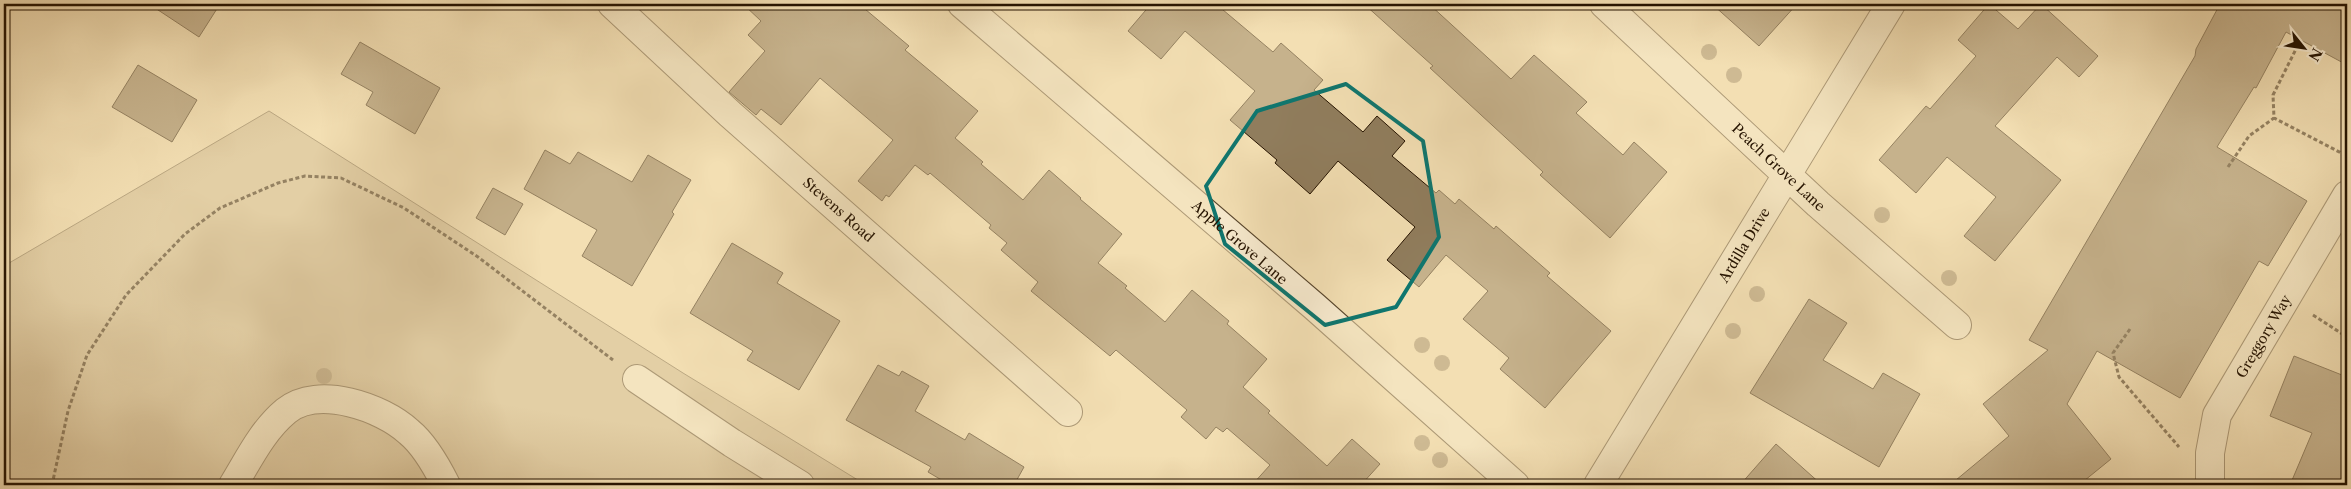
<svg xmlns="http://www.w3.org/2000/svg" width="2351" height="489" viewBox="0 0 2351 489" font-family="'Libre Caslon Text',serif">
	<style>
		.green { fill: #d0bc95; stroke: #7a684a }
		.building { fill: #907d5d; stroke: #251300 }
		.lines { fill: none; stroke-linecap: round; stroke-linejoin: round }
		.minor-casing { stroke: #58462d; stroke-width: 30 }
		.path { stroke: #251300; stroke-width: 3; stroke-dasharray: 4 2.5; stroke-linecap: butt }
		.minor { stroke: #f7eace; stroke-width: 28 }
		.tree { fill: #a38f6d }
		.marked { fill: none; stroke: #0f766e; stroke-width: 4; stroke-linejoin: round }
		.labels { text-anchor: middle; stroke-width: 4; stroke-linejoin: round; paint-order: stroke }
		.street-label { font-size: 14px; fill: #251300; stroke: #f7eace }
	</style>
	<rect width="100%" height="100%" fill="#f3dfb3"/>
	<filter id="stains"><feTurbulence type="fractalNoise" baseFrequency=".004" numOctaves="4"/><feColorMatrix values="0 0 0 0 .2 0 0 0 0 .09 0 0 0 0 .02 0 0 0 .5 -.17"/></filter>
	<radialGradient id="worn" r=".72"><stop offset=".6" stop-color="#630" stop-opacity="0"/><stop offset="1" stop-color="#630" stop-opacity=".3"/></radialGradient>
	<!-- green -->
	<polygon class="green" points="269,111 683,373 866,485 4,485 4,266"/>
	<!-- building -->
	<g class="building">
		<polygon points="149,4 220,4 199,37"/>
		<polygon points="743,4 859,4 909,46 905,50 978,111 955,138 983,162 981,164 1023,200 1049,170 1081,198 1080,199 1122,234 1098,263 1127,286 1125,288 1165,322 1192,290 1229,321 1227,324 1267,359 1243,387 1270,411 1268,413 1327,466 1352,439 1380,464 1361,485 1252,485 1270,465 1227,428 1223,432 1216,427 1206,439 1181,417 1187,410 1116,350 1110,356 1031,291 1038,282 1001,250 1007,243 989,228 991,225 930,173 928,175 915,165 889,197 886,195 882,201 858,181 893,140 820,78 781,125 761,109 756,115 729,92 765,51 748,35 761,21"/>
		<polygon points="1151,4 1216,4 1273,52 1281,43 1323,80 1314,90 1363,132 1377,116 1405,141 1392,156 1436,193 1439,190 1455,204 1459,199 1494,229 1496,226 1550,273 1547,276 1611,331 1545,408 1500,369 1509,358 1463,319 1488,291 1446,255 1419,287 1387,260 1415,227 1338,161 1310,194 1275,163 1277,160 1230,120 1255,91 1185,31 1161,59 1128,31"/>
		<polygon points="1364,4 1429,4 1511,79 1534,55 1587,102 1576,113 1623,155 1634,142 1667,172 1610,238 1540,175 1543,172 1430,68 1433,66"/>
		<polygon points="1712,4 1797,4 1759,46"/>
		<polygon points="1989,4 2018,29 2041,4 2098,56 2079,77 2057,57 1995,126 2061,180 1995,261 1964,236 1996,197 1947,157 1916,193 1879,160 1926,106 1930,109 1976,56 1958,40"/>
		<polygon points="2220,4 2347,4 2347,65 2286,32 2256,88 2254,87 2217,147 2307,201 2268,266 2259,261 2180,398 2097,351 2067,404 2111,459 2079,485 1950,485 2009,436 1983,404 2048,350 2029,340 2195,56 2196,49"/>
		<polygon points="360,42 440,88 415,134 366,105 373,92 341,74"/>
		<polygon points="138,65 197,100 172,142 112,107"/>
		<polygon points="545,150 570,164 578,152 632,182 648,155 691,180 672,212 674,214 632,286 582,256 597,230 524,189"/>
		<polygon points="493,188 523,204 505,235 476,218"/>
		<polygon points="732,243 783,273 777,283 840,321 799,390 747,360 753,351 690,313"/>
		<polygon points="1809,299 1847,323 1823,360 1873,389 1883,373 1920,394 1879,467 1750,393"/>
		<polygon points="2294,356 2347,377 2347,485 2290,485 2312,433 2270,416"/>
		<polygon points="878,365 899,376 902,371 929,386 915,411 965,440 969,433 1024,467 1014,485 950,485 928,472 931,467 846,420"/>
		<polygon points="1776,444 1822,485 1740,485"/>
	</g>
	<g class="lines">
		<defs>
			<g id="minor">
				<path id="s1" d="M612 4 730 114 1068 412"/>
				<path id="s2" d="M962 4 1315 307 1515 485"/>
				<path id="s3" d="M1604 4 1818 204 1957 325"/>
				<polyline points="637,379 732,443 800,485"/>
				<path d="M233 485C249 459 262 431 286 411 318 385 382 407 409 432 425 445 437 467 446 485"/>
				<path id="s4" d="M1598 485 1891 4"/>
				<path id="s5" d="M2210 485V453L2217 415 2347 195"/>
			</g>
		</defs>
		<!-- minor casing -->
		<use href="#minor" class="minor-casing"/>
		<!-- path -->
		<g class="path">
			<polyline points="2298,45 2273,95 2274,118 2347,156"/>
			<polyline points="2228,167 2249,136 2274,118"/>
			<polyline points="2313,315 2347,337"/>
			<polyline points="2130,329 2113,353 2119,377 2179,447"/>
			<polyline points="52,485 68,411 87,355 126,295 185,234 220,208 278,183 305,176 341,178 404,208 478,257 613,360"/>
		</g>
		<!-- minor -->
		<use href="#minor" class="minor"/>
	</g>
	<!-- trees -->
	<g class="tree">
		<circle cx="1709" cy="52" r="8"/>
		<circle cx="1734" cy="75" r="8"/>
		<circle cx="1882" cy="215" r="8"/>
		<circle cx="1949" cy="278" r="8"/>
		<circle cx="1757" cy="294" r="8"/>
		<circle cx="1733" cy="331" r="8"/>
		<circle cx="1422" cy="345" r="8"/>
		<circle cx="1442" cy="363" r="8"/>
		<circle cx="324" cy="376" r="8"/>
		<circle cx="1422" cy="443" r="8"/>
		<circle cx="1440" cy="460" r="8"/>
	</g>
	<!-- marked area -->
	<path d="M0 0H2351V489H0ZM1346 84 1423 141 1439 237 1396 307 1325 325 1225 244 1206 186 1257 111Z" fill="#f3dfb3" fill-opacity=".55" fill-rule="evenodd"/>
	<path class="marked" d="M1346 84 1423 141 1439 237 1396 307 1325 325 1225 244 1206 186 1257 111Z"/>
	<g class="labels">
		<!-- street labels -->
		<g class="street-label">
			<text dy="5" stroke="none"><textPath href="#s3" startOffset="239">Peach Grove Lane</textPath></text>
			<text dy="5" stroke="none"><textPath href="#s1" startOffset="306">Stevens Road</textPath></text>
			<text dy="5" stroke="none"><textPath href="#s2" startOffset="366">Apple Grove Lane</textPath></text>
			<text dy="5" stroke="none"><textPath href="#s4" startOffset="281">Ardilla Drive</textPath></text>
			<text dy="5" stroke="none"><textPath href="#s5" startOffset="162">Greggory Way</textPath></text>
		</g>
	</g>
	<!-- margin -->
	<rect width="2351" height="489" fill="none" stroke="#f3dfb3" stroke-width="20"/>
	<rect x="5" y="5" width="2341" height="479" fill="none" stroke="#251300" stroke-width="2.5"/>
	<rect x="10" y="10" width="2331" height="469" fill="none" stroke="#251300"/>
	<!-- north arrow -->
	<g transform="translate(2304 48) rotate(120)" stroke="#f7eace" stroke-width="4" paint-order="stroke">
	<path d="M0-4L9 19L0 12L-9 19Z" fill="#251300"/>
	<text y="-8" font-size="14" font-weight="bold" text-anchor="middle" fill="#251300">N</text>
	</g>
	<rect width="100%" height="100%" filter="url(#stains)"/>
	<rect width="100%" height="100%" fill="url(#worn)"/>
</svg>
